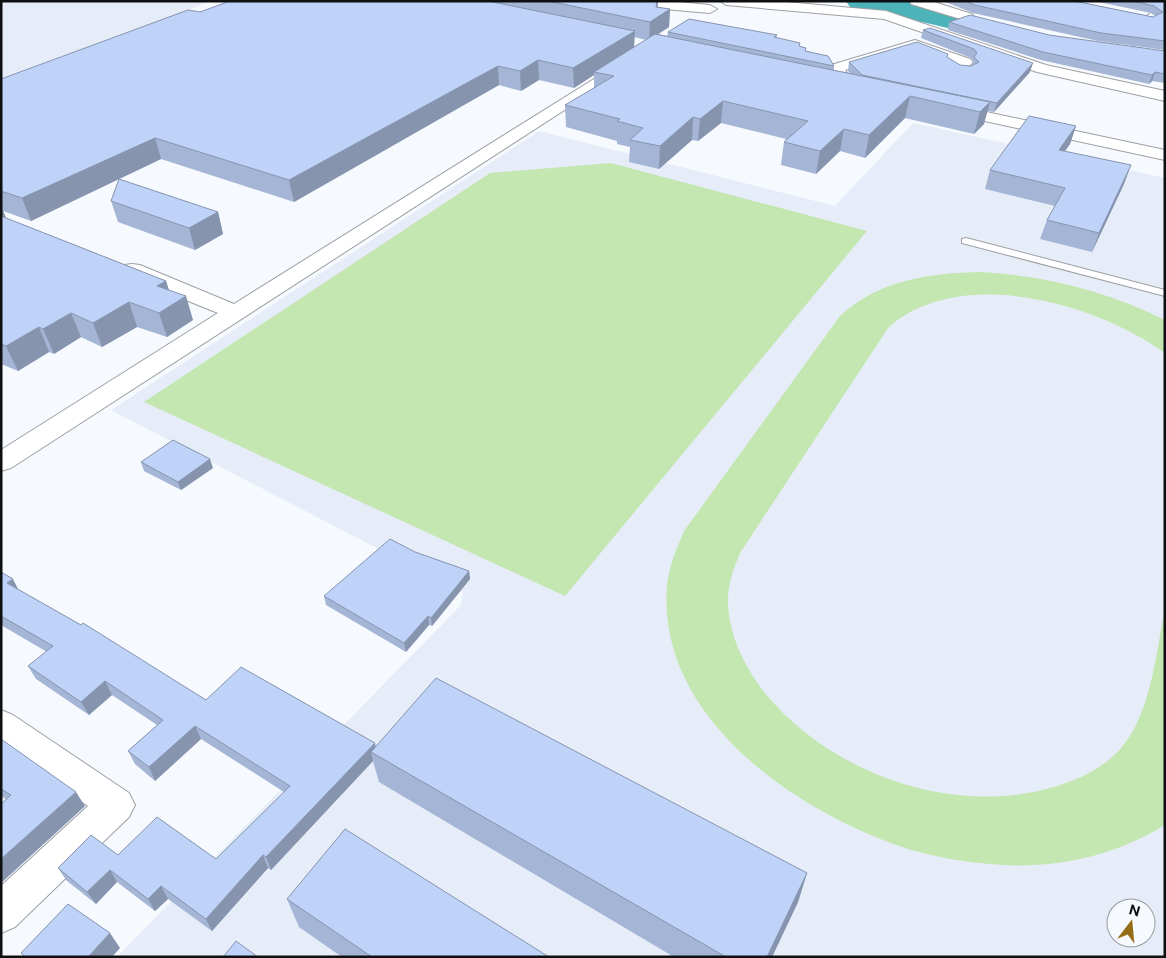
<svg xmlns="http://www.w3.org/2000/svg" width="1166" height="958" viewBox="0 0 1166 958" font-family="'Public Sans',sans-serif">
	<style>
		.built { fill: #e6edf8; fill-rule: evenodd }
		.green { fill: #c4e6b1 }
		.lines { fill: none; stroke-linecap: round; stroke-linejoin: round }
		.river { fill: #4cb3b8; fill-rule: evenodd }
		.service-casing { stroke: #9da0a4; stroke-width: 2 }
		.minor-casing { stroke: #9da0a4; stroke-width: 2 }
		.tertiary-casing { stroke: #9da0a4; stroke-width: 2 }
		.service { fill: #fff; fill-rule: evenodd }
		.minor { fill: #fff; fill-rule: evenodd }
		.tertiary { fill: #fff; fill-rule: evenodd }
		.wall { fill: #a4b5d6; fill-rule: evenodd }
		.shaded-wall { fill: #8694ae }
		.building { fill: #bfd3f9; stroke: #8694ae }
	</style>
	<rect width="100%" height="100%" fill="#f6f9fd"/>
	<!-- built -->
	<g class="built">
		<polygon points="1,1 210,1 1,87"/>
		<path d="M913 123 1165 178V957H117L461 605 463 593 111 410 539 131 835 206ZM1116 908H1146V938H1116Z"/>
	</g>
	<!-- green -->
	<g class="green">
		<polygon points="611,163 867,231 565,596 144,402 490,173"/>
		<path d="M981 272C1046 276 1107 291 1165 320V353C1096 303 959 264 888 328L740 553C734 568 728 583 728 600 728 634 744 666 765 693 830 773 951 816 1050 788 1076 781 1103 769 1121 748 1151 714 1156 652 1165 609V825C1116 855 1060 868 1003 865 969 863 931 857 899 846 791 808 656 715 667 585 669 566 677 548 684 531L840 316C879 280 929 273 981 272Z"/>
	</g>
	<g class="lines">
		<!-- river -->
		<polygon class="river" points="846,1 904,1 1109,49 1165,54 1165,72 1109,67 931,24 850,7"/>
		<defs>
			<polygon id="service" points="966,238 1165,290 1165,296 962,243 962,239"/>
			<g id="minor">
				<polygon points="555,1 667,1 710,5 717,9 710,13 652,8 626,11 561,5"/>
				<polygon points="720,1 775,1 886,11 1046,65 1165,91 1165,101 1037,72 884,19 726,5"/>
				<polygon points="1165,3 1165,15 1124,53 1114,53 1112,50 1114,47 1160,4"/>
				<path d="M915 40 970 59 973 62 969 66 975 70 972 73C964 75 952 72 946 65L950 62 915 49 845 70 850 78 862 88 854 93 838 84 828 68 831 65Z"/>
				<polygon points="1,710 13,715 129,793 135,805 129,817 15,927 1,933 1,886 88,806 1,744"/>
			</g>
			<g id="tertiary">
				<polygon points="910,1 931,1 972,14 974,17 967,21 911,4"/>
				<polygon points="626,59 634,64 631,67 11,468 1,471 1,450 218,313 124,275 121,270 124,265 132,264 140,265 234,304"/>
				<polygon points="949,104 1165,150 1165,160 943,112 941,109 943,106"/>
			</g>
		</defs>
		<!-- service casing -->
		<use href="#service" class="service-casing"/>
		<!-- minor casing -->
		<use href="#minor" class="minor-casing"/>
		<!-- tertiary casing -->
		<use href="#tertiary" class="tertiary-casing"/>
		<!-- service -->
		<use href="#service" class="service"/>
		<!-- minor -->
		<use href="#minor" class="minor"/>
		<!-- tertiary -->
		<use href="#tertiary" class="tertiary"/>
	</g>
	<!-- wall -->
	<g class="wall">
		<path d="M230 1H658V7L670 9 669 27 658 34 667 36 668 32 777 35 776 38 800 47 806 48V51L834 66V70L850 73 848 71 849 62 947 58 960 65 972 66 973 60 971 58 921 38 923 30 930 28 1030 72 994 112 987 111 984 124 974 134 905 118 865 158 840 151 816 174 781 165 784 142 786 139 721 123 698 141 692 140 659 169 629 162 630 147 617 144V141L566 127 565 105 594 88V75L574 88 539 80 521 91 499 85 294 202 161 159 31 221 3 211 6 218 166 281 169 290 193 320 167 337 137 327 102 347 81 337 54 354 49 352 18 371 1 364V79L200 12ZM634 37 646 40 634 47Z"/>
		<polygon points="943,1 1074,1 1153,17 1155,16 1151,13 1094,1 1165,1 1165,50 1098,41 973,13"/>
		<polygon points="949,22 1049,35 1165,51 1165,83 1152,81 1149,84 1041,60 948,30"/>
		<polygon points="1076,126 1070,144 1065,151 1124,184 1092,252 1040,239 1047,220 1055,206 985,189 990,170"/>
		<polygon points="111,201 218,212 223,234 195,250 118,222"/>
		<polygon points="141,462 213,468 181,490 144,471"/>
		<polygon points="415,552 469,571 470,579 432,626 429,625 406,652 326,605 324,596"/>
		<polygon points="1,572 18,589 206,700 375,747 807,873 798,902 772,957 674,957 379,782 373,761 271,870 268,868 212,931 168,899 155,911 117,882 96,904 66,880 58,868 118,855 216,859 284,792 201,739 155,781 135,764 128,751 157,725 112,695 89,715 36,679 28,666 47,652 1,625"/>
		<polygon points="1,739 85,806 1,883 1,804 6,799 1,796"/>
		<polygon points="287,899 549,957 342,957 299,927"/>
	</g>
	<!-- shaded-wall -->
	<g class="shaded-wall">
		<polygon points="657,1 658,1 657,10 670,9 669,27 649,40 650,22 656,7"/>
		<polygon points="635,31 634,50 594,72 594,75 574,88 573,68"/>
		<polygon points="538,60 539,80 521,91 520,71"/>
		<polygon points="1033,63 1030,72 994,112 997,103"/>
		<polygon points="498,66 499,85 294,202 289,180"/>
		<polygon points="1155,72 1152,81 1149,84 1152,75"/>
		<polygon points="910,96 905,118 865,158 869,135"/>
		<polygon points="723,101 721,123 698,141 700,119"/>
		<polygon points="990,102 984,124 974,134 980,112"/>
		<polygon points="693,117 692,140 659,169 660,146"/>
		<polygon points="1076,126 1070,144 1053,168 1059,150"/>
		<polygon points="844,129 840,151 816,174 820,151"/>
		<polygon points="155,138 161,159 31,221 22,198"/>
		<polygon points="1131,165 1124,184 1092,252 1099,233"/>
		<polygon points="1,208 2,208 11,230 1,235"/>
		<polygon points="218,212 223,234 195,250 189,228"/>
		<polygon points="166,281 173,304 186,296 193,320 167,337 159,313 157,286"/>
		<polygon points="129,302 137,327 102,347 93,323"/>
		<polygon points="71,313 81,337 54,354 43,329"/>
		<polygon points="39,327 49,352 18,371 6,346"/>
		<polygon points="210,459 213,468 181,490 178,482"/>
		<polygon points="469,571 470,579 432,626 431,618"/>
		<polygon points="13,579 20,593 7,583"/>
		<polygon points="428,616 429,625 406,652 404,643"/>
		<polygon points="105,681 112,695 89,715 81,702"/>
		<polygon points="195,726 201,739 155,781 149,767"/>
		<polygon points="375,743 377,755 371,752 373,761 271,870 266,857"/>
		<polygon points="76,792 85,806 1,883 1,859"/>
		<polygon points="263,855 268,868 212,931 206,919"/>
		<polygon points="110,870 117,882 96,904 87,892"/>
		<polygon points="807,873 798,902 772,957 767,957"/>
		<polygon points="161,886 168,899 155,911 148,899"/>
		<polygon points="110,933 120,948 112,957 88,957"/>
	</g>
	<!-- building -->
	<g class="building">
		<polygon points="230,1 488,1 635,31 573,68 538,60 520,71 498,66 289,180 155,138 22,198 1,191 1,79 188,10 200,12"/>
		<polygon points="548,1 657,1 656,7 670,9 650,22"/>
		<polygon points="965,1 1074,1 1153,17 1163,12 1154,6 1133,1 1165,1 1165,41 1101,33 975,5"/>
		<polygon points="970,15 1049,35 1165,51 1165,74 1155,72 1152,75 1043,52 949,22"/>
		<polygon points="689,19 777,35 774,37 800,43 799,46 806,48 805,51 828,56 834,66 668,32"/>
		<polygon points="930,28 1033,63 997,103 862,75 849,62 917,42 948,54 947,57 960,65 971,66 979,62 974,57 977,53 974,49 923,30"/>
		<polygon points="655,34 990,102 980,112 910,96 869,135 844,129 820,151 784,142 808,121 723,101 700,119 693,117 660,146 630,140 643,128 617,121 620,119 565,105 614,76 594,72"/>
		<polygon points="1029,116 1076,126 1059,150 1131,165 1099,233 1047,220 1065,188 990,170"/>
		<polygon points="119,179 218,212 189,228 111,201"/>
		<polygon points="1,216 166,281 157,286 186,296 159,313 129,302 93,323 71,313 43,329 39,327 6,346 1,344"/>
		<polygon points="173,440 210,459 178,482 141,462"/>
		<polygon points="390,539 415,552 469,571 431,618 428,616 404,643 324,596"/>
		<polygon points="1,572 13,579 7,583 81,625 83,623 206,700 241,667 375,743 266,857 263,855 206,919 161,886 148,899 110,870 87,892 58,868 91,835 118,855 157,817 216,859 290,786 195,726 149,767 128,751 163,720 105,681 81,702 28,666 53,646 1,616"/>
		<polygon points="436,678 807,873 767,957 726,957 371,752"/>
		<polygon points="1,739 76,792 1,859 1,804 11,795 1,789"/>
		<polygon points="345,829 549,957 372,957 287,899"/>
		<polygon points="68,904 110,933 88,957 25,957 21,953"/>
		<polygon points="236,941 258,957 223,957"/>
	</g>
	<!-- border -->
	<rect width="1166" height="958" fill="none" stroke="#0e0f11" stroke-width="5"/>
	<!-- north arrow -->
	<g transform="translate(1131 923) rotate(16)"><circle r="24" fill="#f6f9fd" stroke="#999b9f"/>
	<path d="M0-4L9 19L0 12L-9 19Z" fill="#946d16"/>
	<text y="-8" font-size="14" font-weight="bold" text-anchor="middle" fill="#0e0f11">N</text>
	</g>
</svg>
